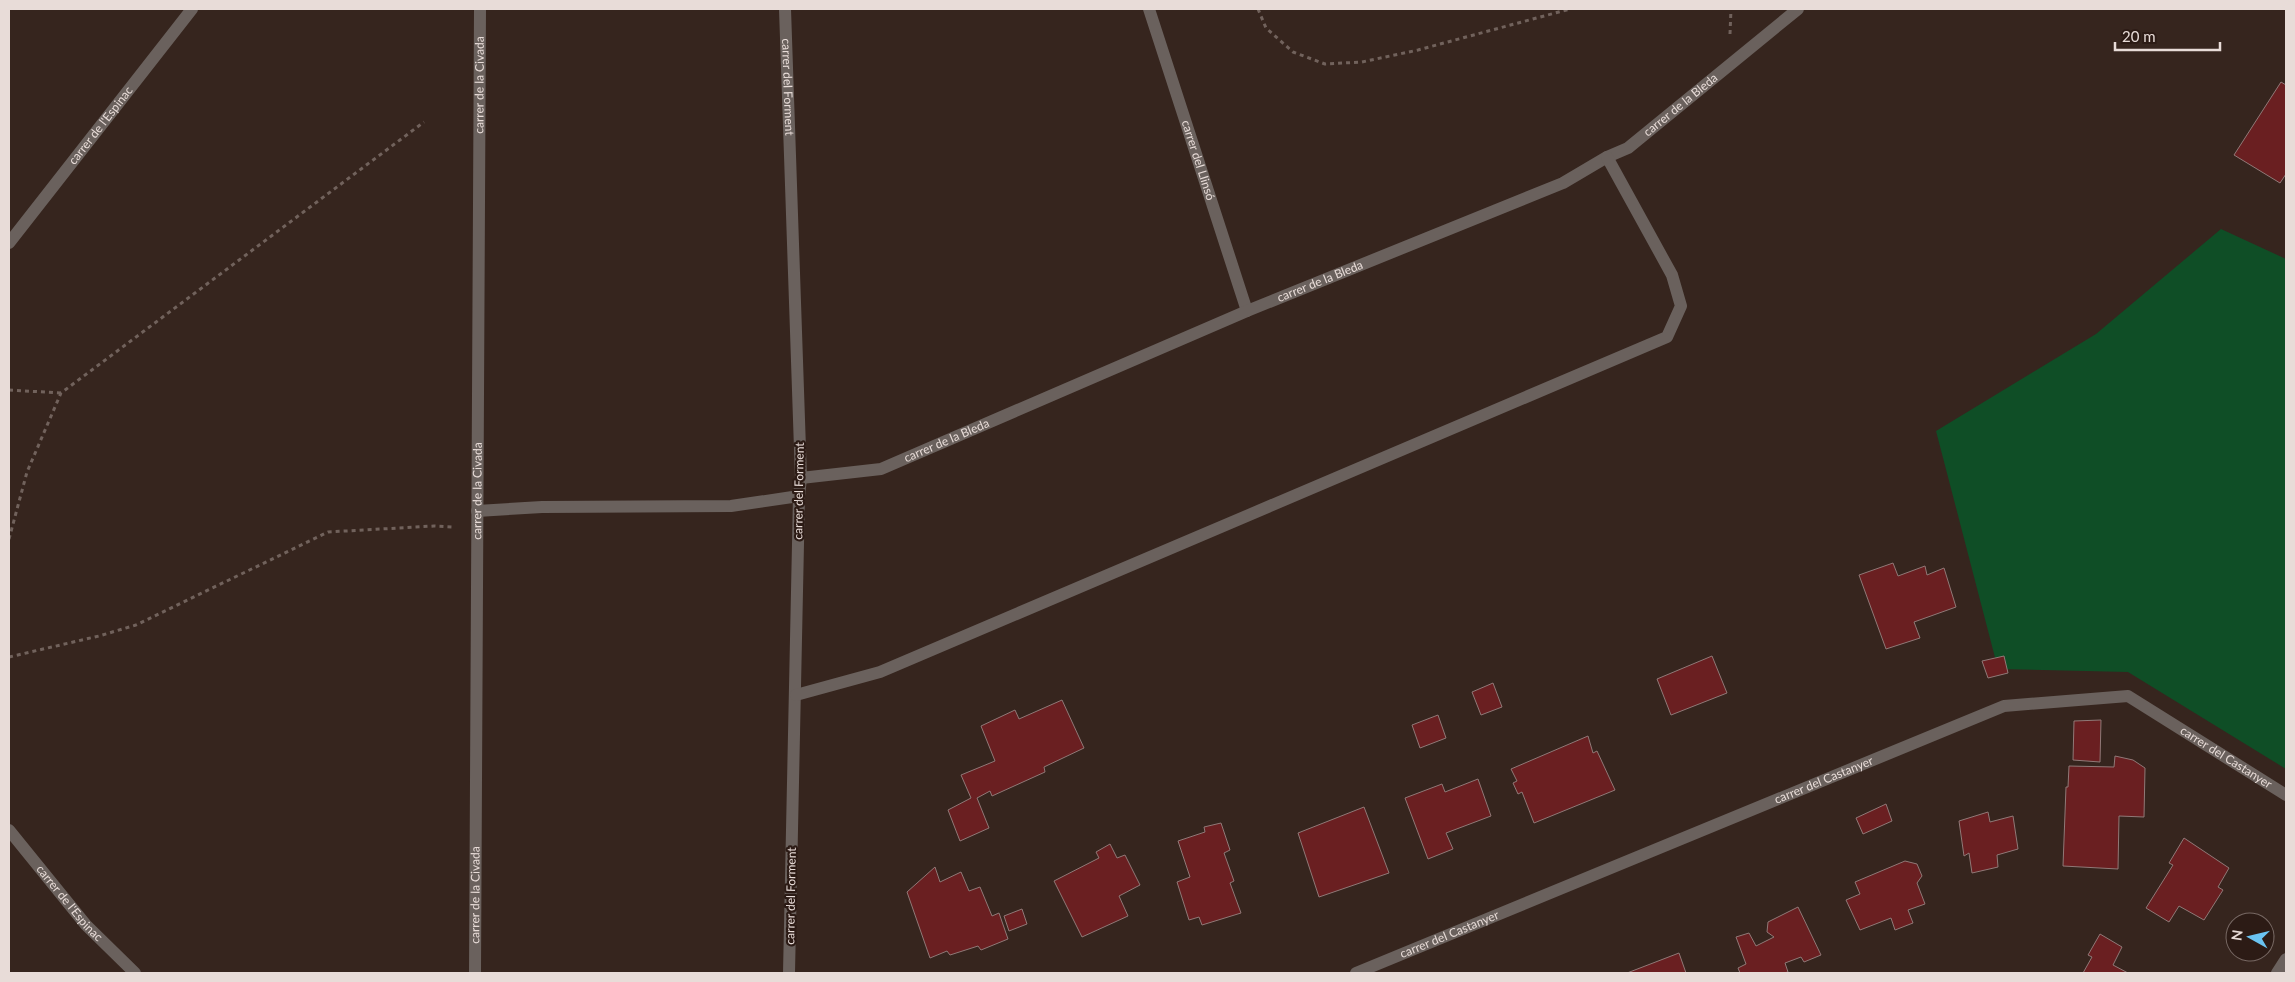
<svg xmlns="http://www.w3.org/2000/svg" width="2295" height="982" viewBox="0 0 2295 982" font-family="Lato,sans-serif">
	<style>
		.green { fill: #0f4e26 }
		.building { fill: #6a1f21; stroke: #907977 }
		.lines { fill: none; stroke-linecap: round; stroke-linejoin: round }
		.path { stroke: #71625c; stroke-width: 3; stroke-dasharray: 4 4; stroke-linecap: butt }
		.street { stroke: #6a615d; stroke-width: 12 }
		.labels { text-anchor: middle; stroke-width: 4.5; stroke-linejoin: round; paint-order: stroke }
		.street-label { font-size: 12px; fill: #e8dcd8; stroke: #2c1b15 }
	</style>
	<rect width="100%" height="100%" fill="#36251e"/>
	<!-- green -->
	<polygon class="green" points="2221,229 2286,259 2286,769 2128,672 1998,669 1936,431 2096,334"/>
	<!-- building -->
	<g class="building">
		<polygon points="2281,82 2286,85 2286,174 2280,183 2234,155"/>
		<polygon points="1893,563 1898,576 1925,566 1927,575 1944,568 1956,607 1914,622 1920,638 1886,649 1859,575"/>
		<polygon points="1712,656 1727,693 1671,715 1657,679"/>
		<polygon points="2004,656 2008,673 1988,678 1982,661"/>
		<polygon points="1493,683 1502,707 1481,715 1472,692"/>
		<polygon points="1062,700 1084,748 1044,767 1045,772 992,796 990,791 977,798 989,828 960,841 948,810 971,798 961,775 995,761 981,726 1015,710 1019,719"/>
		<polygon points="1438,715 1446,738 1420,748 1412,725"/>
		<polygon points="2101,720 2100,762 2073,760 2074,721"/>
		<polygon points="1588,736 1593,753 1597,751 1615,790 1534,823 1522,792 1518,794 1513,783 1517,781 1511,769"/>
		<polygon points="2115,756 2133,760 2145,768 2144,817 2119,816 2118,869 2063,866 2066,787 2068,787 2069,766 2114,767"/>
		<polygon points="1478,779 1491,816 1446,833 1453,849 1428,859 1405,798 1442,784 1445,792"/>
		<polygon points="1886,804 1892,821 1863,834 1856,818"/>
		<polygon points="1364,807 1389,873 1319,897 1298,833"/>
		<polygon points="1988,812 1990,822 2013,816 2018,849 1997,855 1998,867 1972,873 1969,853 1964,856 1959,821"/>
		<polygon points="1221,823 1230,850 1224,853 1234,881 1230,883 1241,913 1202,925 1199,917 1189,920 1177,882 1190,877 1178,841 1205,832 1204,827"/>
		<polygon points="2184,838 2229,868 2218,887 2223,890 2204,920 2179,906 2169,922 2146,908 2173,865 2169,863"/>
		<polygon points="1110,844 1117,858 1125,855 1140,885 1119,896 1128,916 1082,937 1054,881 1099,858 1096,852"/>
		<polygon points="1905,861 1917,864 1922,876 1917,883 1925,904 1908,910 1913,923 1895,930 1891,918 1860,930 1846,900 1860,894 1855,882"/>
		<polygon points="935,867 940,882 961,872 969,891 980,887 992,916 999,913 1008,939 981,950 978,946 950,955 947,951 930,958 907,892"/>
		<polygon points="1798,907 1821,955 1804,962 1801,957 1785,963 1788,972 1784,973 1740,973 1738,968 1746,964 1736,937 1749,933 1756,946 1774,937 1767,932 1768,922"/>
		<polygon points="1022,909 1027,924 1009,931 1004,916"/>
		<polygon points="2100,934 2122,947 2113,965 2128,973 2083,973 2092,957 2088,955"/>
		<polygon points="1679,953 1686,973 1627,973"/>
	</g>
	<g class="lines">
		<!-- path -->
		<g class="path">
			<polyline points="1258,9 1266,28 1293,52 1325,64 1362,62 1418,50 1570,9"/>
			<polyline points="1730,34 1731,9"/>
			<polyline points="9,390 61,393"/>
			<polyline points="9,539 27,472 61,393 424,122"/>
			<polyline points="9,657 99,636 136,625 328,532 434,526 453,527"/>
		</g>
		<!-- street -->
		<g class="street">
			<path id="s1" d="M785 9 801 478 799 496 789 973"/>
			<path id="s2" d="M1149 9 1247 311"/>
			<path id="s3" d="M9 243 192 9"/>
			<path id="s4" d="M801 478 881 469 1247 311 1563 183 1607 157 1628 148 1798 9"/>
			<polyline points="477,511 542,507 731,506 799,496"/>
			<polyline points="796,695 880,672 1667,337 1681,306 1672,275 1607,157"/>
			<path id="s5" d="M9 830 86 925 135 973"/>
			<path id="s6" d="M475 973 480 9"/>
			<path id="s7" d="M1356 973 2004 706 2128 696 2286 795"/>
			<polyline points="2277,973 2286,959"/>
		</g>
	</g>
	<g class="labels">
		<!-- street labels -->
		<g class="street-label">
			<text dy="4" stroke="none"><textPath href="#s6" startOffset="888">carrer de la Civada</textPath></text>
			<text dy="4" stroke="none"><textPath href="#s1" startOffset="78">carrer del Forment</textPath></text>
			<text dy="4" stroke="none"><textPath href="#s4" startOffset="962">carrer de la Bleda</textPath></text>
			<text dy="4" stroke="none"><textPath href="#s3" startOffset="149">carrer de l'Espinac</textPath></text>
			<text dy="4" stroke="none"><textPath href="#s2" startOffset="159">carrer del Llinsó</textPath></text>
			<text dy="4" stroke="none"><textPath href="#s4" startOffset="558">carrer de la Bleda</textPath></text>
			<text dy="4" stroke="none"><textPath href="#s4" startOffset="152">carrer de la Bleda</textPath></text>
			<text dy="4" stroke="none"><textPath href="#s6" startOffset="482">carrer de la Civada</textPath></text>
			<text transform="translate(799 491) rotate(-89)" y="4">carrer del Forment</text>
			<text dy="4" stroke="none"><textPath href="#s7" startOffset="941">carrer del Castanyer</textPath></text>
			<text dy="4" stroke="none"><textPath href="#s7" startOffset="506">carrer del Castanyer</textPath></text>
			<text dy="4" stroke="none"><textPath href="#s6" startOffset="78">carrer de la Civada</textPath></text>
			<text transform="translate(791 896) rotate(-89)" y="4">carrer del Forment</text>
			<text dy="4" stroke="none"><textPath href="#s5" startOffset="95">carrer de l'Espinac</textPath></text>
			<text dy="4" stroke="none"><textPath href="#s7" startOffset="101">carrer del Castanyer</textPath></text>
		</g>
	</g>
	<!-- border -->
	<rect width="2295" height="982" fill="none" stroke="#e8dcd8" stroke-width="20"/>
	<!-- north arrow -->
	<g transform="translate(2250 937) rotate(278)"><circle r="24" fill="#2c1b15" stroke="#776863"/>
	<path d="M0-4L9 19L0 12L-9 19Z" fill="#6ac3f1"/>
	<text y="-8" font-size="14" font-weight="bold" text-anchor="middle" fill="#e8dcd8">N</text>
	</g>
	<!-- scale -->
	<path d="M2115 42v8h105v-8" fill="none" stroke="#e8dcd8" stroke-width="2.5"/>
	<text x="2122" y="42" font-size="15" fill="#e8dcd8" stroke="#2c1b15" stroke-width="4" paint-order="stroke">20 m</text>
</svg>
